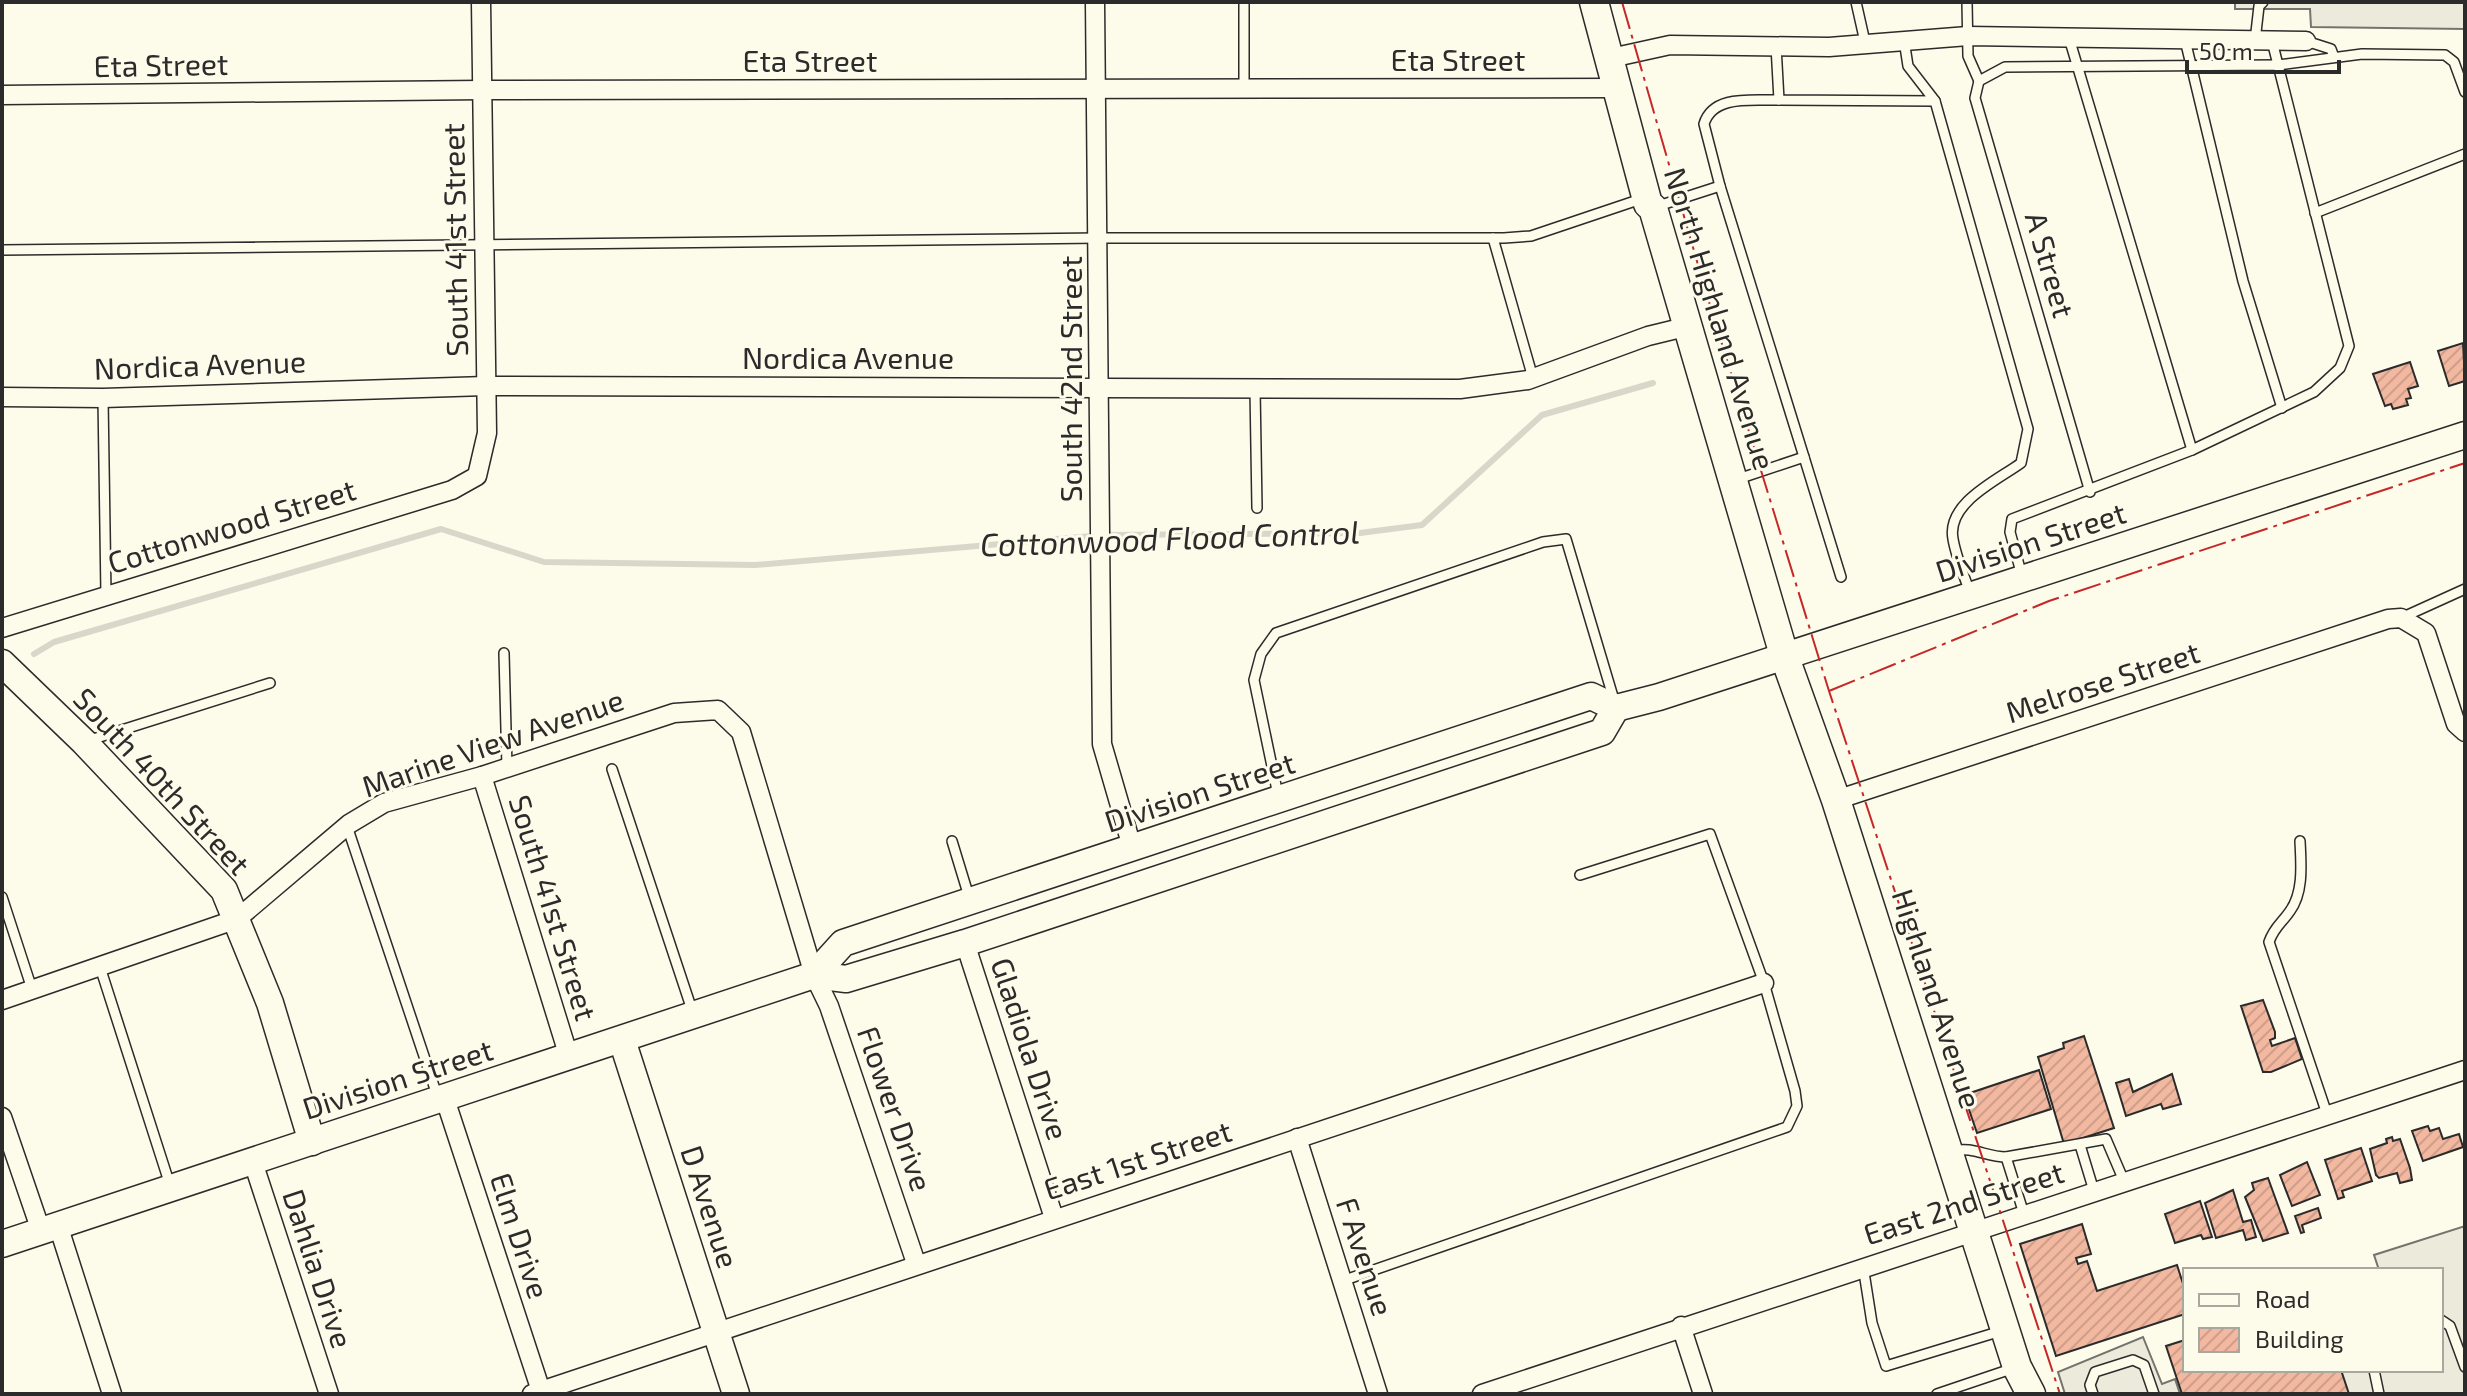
<svg xmlns="http://www.w3.org/2000/svg" width="2467" height="1396" viewBox="0 0 2467 1396" font-family="'Exo 2',sans-serif">
	<style>
		.parking { fill: #eceadb; stroke: #74746e; stroke-width: 2 }
		.lines { fill: none; stroke-linecap: round; stroke-linejoin: round }
		.stream { stroke: #d8d7c9; stroke-width: 6 }
		.building { fill: url(#building-hatch); stroke: #2b2b2b; stroke-width: 2 }
		.lane-casing { stroke: #2b2b2b; stroke-width: 12 }
		.street-casing { stroke: #2b2b2b; stroke-width: 21 }
		.secondary-casing { stroke: #2b2b2b; stroke-width: 29 }
		.primary-casing { stroke: #2b2b2b; stroke-width: 31 }
		.lane { stroke: #fdfbea; stroke-width: 9 }
		.street { stroke: #fdfbea; stroke-width: 18 }
		.secondary { stroke: #fdfbea; stroke-width: 26 }
		.primary { stroke: #fdfbea; stroke-width: 28 }
		.power { stroke: #c62828; stroke-width: 2; stroke-dasharray: 28 6 4 6; stroke-linecap: butt }
		.labels { text-anchor: middle; stroke-width: 6; stroke-linejoin: round; paint-order: stroke }
		.street-label { font-size: 30px; fill: #2b2b2b; stroke: #fdfbea }
		.water-label { font-size: 32px; font-style: italic; fill: #2b2b2b; stroke: #fdfbea }
	</style>
	<defs>
		<pattern id="building-hatch" width="6" height="6" patternUnits="userSpaceOnUse" patternTransform="scale(2)"><rect width="6" height="6" fill="#f2b8a0"/><path d="M-1 1l2-2M0 6l6-6M5 7l2-2" fill="none" stroke="#d09e8a"/></pattern>
	</defs>
	<rect width="100%" height="100%" fill="#fdfbea"/>
	<!-- parking -->
	<g class="parking">
		<polygon points="2235,2 2465,2 2465,29 2311,27 2310,9 2235,9"/>
		<polygon points="2465,1226 2465,1394 2346,1394 2338,1370 2441,1370 2441,1270 2379,1270 2374,1255"/>
		<polygon points="2143,1337 2162,1384 2175,1379 2180,1394 2065,1394 2058,1372"/>
	</g>
	<g class="lines">
		<!-- stream -->
		<polyline class="stream" points="34,654 54,642 441,529 544,562 755,565 1104,535 1360,533 1422,525 1542,415 1653,383"/>
	</g>
	<!-- building -->
	<g class="building">
		<polygon points="2463,343 2465,381 2449,386 2438,351"/>
		<polygon points="2410,362 2418,386 2408,389 2411,398 2406,399 2408,405 2393,409 2391,404 2385,406 2373,374"/>
		<polygon points="2263,1000 2275,1032 2275,1038 2270,1040 2272,1046 2295,1038 2302,1059 2271,1072 2263,1072 2241,1006"/>
		<polygon points="2084,1036 2114,1128 2064,1144 2038,1057 2064,1048 2063,1043"/>
		<polygon points="2039,1070 2051,1109 1977,1133 1964,1095"/>
		<polygon points="2172,1074 2181,1104 2163,1109 2161,1104 2126,1116 2116,1083 2129,1079 2133,1092"/>
		<polygon points="2428,1126 2430,1131 2439,1128 2443,1139 2459,1134 2463,1147 2423,1161 2412,1131"/>
		<polygon points="2392,1137 2393,1141 2400,1139 2410,1168 2412,1180 2400,1183 2397,1173 2379,1178 2376,1175 2370,1149 2387,1143 2386,1139"/>
		<polygon points="2361,1148 2372,1181 2342,1191 2344,1197 2338,1199 2325,1160"/>
		<polygon points="2307,1162 2320,1195 2292,1206 2280,1175"/>
		<polygon points="2268,1178 2288,1233 2263,1241 2245,1197 2254,1190 2252,1183"/>
		<polygon points="2233,1190 2243,1222 2251,1220 2256,1237 2246,1240 2243,1230 2216,1238 2205,1203"/>
		<polygon points="2200,1201 2212,1237 2203,1239 2201,1235 2175,1243 2165,1214"/>
		<polygon points="2318,1208 2321,1218 2302,1225 2304,1232 2301,1233 2295,1216"/>
		<polygon points="2082,1224 2091,1254 2076,1258 2078,1264 2087,1261 2097,1291 2177,1265 2185,1290 2185,1314 2056,1356 2020,1244"/>
		<polygon points="2184,1335 2185,1335 2185,1370 2341,1370 2349,1394 2182,1394 2166,1346 2185,1340"/>
	</g>
	<g class="lines">
		<defs>
			<g id="lane">
				<polyline points="1244,2 1244,90"/>
				<polyline points="1856,2 1865,42"/>
				<polyline points="1967,2 1968,56 1979,81"/>
				<polyline points="2069,38 2192,450"/>
				<polyline points="2185,40 2243,281 2282,408"/>
				<polyline points="2255,41 2259,6 2263,2"/>
				<polyline points="2272,41 2278,65 2362,54 2445,55 2454,62 2465,92"/>
				<polyline points="2306,41 2331,49 2334,57"/>
				<polyline points="1776,46 1779,100 1935,101 1908,66 1904,40"/>
				<path d="M1935 101 2028 429 2021 463C1998 480 1946 503 1953 539 1956 557 1964 575 1970 593"/>
				<path d="M1720 186 1704 124C1713 94 1753 101 1779 100"/>
				<polyline points="1655,207 1720,186 1804,457"/>
				<polyline points="2315,213 2465,154"/>
				<polyline points="1493,238 1533,378"/>
				<polyline points="2,250 1099,238 1504,238 1531,236 1644,198"/>
				<polyline points="1255,389 1257,508"/>
				<polyline points="103,398 106,595"/>
				<polyline points="1735,480 1804,457 1841,577"/>
				<polyline points="2022,576 2010,532 2012,519 2192,450 2314,392 2340,368 2349,346 2278,65 2005,67 1979,81 1975,98 2090,492"/>
				<polyline points="2401,618 2465,589"/>
				<polyline points="504,653 507,768"/>
				<polyline points="87,741 270,683"/>
				<polyline points="612,769 693,1013"/>
				<polyline points="1278,795 1254,680 1261,654 1276,633 1543,542 1566,539 1614,700"/>
				<polyline points="347,826 438,1098"/>
				<polyline points="952,841 970,900"/>
				<path d="M2300 841C2301 863 2304 892 2290 911 2282 923 2274 927 2269 942L2327 1114"/>
				<polyline points="2,897 32,989"/>
				<polyline points="100,967 170,1185"/>
				<polyline points="2080,1145 2094,1191"/>
				<path d="M1953 1151C1973 1146 1986 1157 2006 1157L2106 1139 2124 1181"/>
				<polyline points="2006,1157 2024,1214"/>
				<polyline points="1863,1266 1872,1323 1886,1366 2001,1331"/>
				<polyline points="1342,1281 1787,1127 1797,1106 1795,1091 1764,983 1710,834 1580,875"/>
				<polyline points="2441,1320 2450,1326 2465,1367"/>
				<polyline points="2374,1370 2379,1394"/>
				<polyline points="1937,1394 2014,1368"/>
				<polyline points="2093,1394 2090,1385 2095,1372 2133,1360 2144,1365 2154,1394"/>
			</g>
			<g id="street">
				<polyline points="1095,2 1102,744 1132,847"/>
				<polyline points="1611,58 1670,45 1829,47 1968,36 2306,41"/>
				<polyline points="2,95 482,90 1617,88"/>
				<polyline points="2,397 103,398 486,386 1460,389 1528,380 1648,336 1685,327"/>
				<polyline points="2,628 452,490 477,476 487,433 481,2"/>
				<polyline points="482,776 569,1057"/>
				<polyline points="1836,800 2388,619 2401,618 2426,633 2456,724 2465,732"/>
				<polyline points="965,943 1054,1218"/>
				<polyline points="2,1000 237,919 349,824 384,803 482,776 674,713 718,710 741,732 814,975 829,1006 916,1263"/>
				<polyline points="445,1099 541,1391"/>
				<polyline points="2,1117 41,1231"/>
				<polyline points="1297,1138 1378,1394"/>
				<polyline points="253,1162 329,1394"/>
				<polyline points="58,1225 112,1394"/>
				<polyline points="1681,1326 1703,1394"/>
				<polyline points="532,1394 1764,983"/>
				<polyline points="1482,1394 2465,1070"/>
			</g>
			<g id="secondary">
				<polyline points="2,663 84,742 224,890 270,1003 312,1142"/>
				<polyline points="814,975 843,943 1591,696 1616,708 1659,697 2465,435"/>
				<polyline points="622,1040 736,1394"/>
				<polyline points="2,1244 814,975 846,979 965,943 1602,732 1616,708"/>
			</g>
			<polyline id="primary" points="1594,2 1648,204 1653,208 1784,655 1836,800 2017,1367 2031,1394"/>
		</defs>
		<!-- lane casing -->
		<use href="#lane" class="lane-casing"/>
		<!-- street casing -->
		<use href="#street" class="street-casing"/>
		<!-- secondary casing -->
		<use href="#secondary" class="secondary-casing"/>
		<!-- primary casing -->
		<use href="#primary" class="primary-casing"/>
		<!-- lane -->
		<use href="#lane" class="lane"/>
		<!-- street -->
		<use href="#street" class="street"/>
		<!-- secondary -->
		<use href="#secondary" class="secondary"/>
		<!-- primary -->
		<use href="#primary" class="primary"/>
		<!-- power -->
		<g class="power">
			<polyline points="1622,2 1705,289 1829,691 2060,1394"/>
			<polyline points="1829,691 2049,601 2465,463"/>
		</g>
	</g>
	<g class="labels">
		<!-- street labels -->
		<g class="street-label">
			<text x="1458" y="71">Eta Street</text>
			<text x="810" y="72">Eta Street</text>
			<text transform="translate(161 66) rotate(-1)" y="10">Eta Street</text>
			<text transform="translate(456 240) rotate(-91)" y="10">South 41st Street</text>
			<text transform="translate(2049 265) rotate(74)" y="10">A Street</text>
			<text transform="translate(1719 319) rotate(73)" y="10">North Highland Avenue</text>
			<text x="848" y="369">Nordica Avenue</text>
			<text transform="translate(200 366) rotate(-2)" y="10">Nordica Avenue</text>
			<text transform="translate(1072 379) rotate(-90)" y="10">South 42nd Street</text>
			<text transform="translate(232 527) rotate(-17)" y="10">Cottonwood Street</text>
			<text transform="translate(2031 543) rotate(-18)" y="10">Division Street</text>
			<text transform="translate(2103 683) rotate(-18)" y="10">Melrose Street</text>
			<text transform="translate(493 744) rotate(-19)" y="10">Marine View Avenue</text>
			<text transform="translate(161 782) rotate(47)" y="10">South 40th Street</text>
			<text transform="translate(1200 793) rotate(-18)" y="10">Division Street</text>
			<text transform="translate(552 908) rotate(73)" y="10">South 41st Street</text>
			<text transform="translate(1936 999) rotate(72)" y="10">Highland Avenue</text>
			<text transform="translate(1029 1049) rotate(72)" y="10">Gladiola Drive</text>
			<text transform="translate(398 1080) rotate(-18)" y="10">Division Street</text>
			<text transform="translate(894 1109) rotate(71)" y="10">Flower Drive</text>
			<text transform="translate(1138 1161) rotate(-18)" y="10">East 1st Street</text>
			<text transform="translate(1964 1204) rotate(-18)" y="10">East 2nd Street</text>
			<text transform="translate(709 1207) rotate(72)" y="10">D Avenue</text>
			<text transform="translate(519 1236) rotate(72)" y="10">Elm Drive</text>
			<text transform="translate(1364 1257) rotate(72)" y="10">F Avenue</text>
			<text transform="translate(317 1269) rotate(72)" y="10">Dahlia Drive</text>
		</g>
		<!-- water labels -->
		<g class="water-label">
			<text transform="translate(1170 539) rotate(-2)" y="11">Cottonwood Flood Control</text>
		</g>
	</g>
	<!-- border -->
	<rect width="2467" height="1396" fill="none" stroke="#2b2b2b" stroke-width="8"/>
	<!-- legend -->
	<rect x="2183" y="1268" width="260" height="104" fill="#fdfbea" stroke="#a9a89e" stroke-width="2"/>
	<rect x="2199" y="1294" width="40" height="12" fill="#fdfbea" stroke="#a9a89e" stroke-width="2"/>
	<text x="2255" y="1308" font-size="24" fill="#2b2b2b">Road</text>
	<rect x="2199" y="1328" width="40" height="24" fill="url(#building-hatch)" stroke="#a9a89e" stroke-width="2"/>
	<text x="2255" y="1348" font-size="24" fill="#2b2b2b">Building</text>
	<!-- scale -->
	<path d="M2187 60v12h152v-12" fill="none" stroke="#2b2b2b" stroke-width="4"/>
	<text x="2199" y="60" font-size="24" fill="#2b2b2b" stroke="#fdfbea" stroke-width="6" paint-order="stroke">50 m</text>
</svg>
